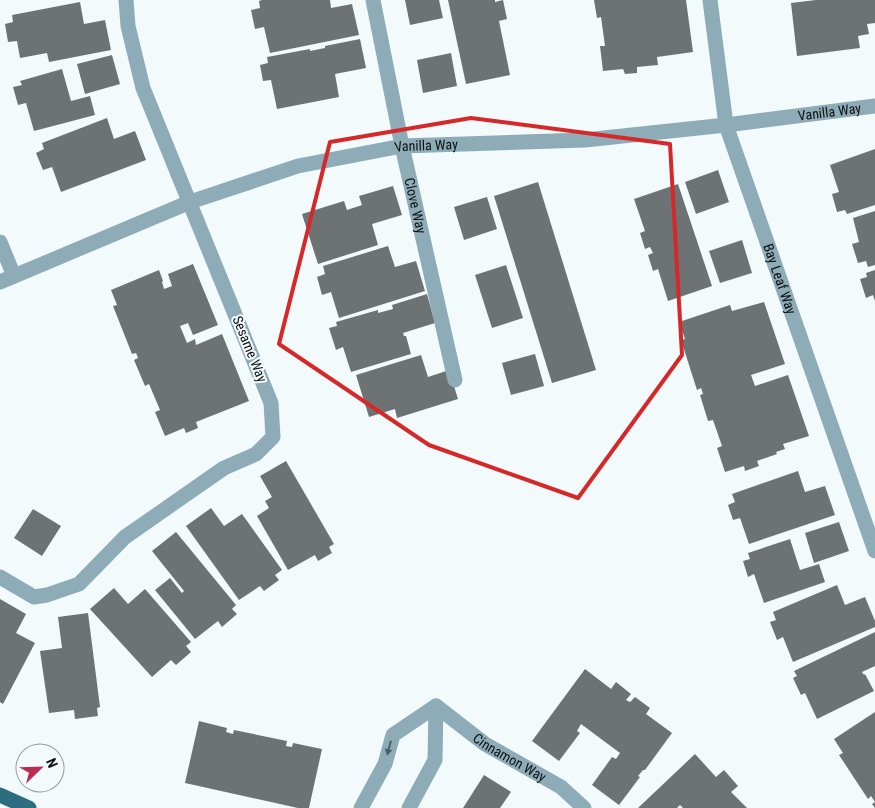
<svg xmlns="http://www.w3.org/2000/svg" width="875" height="808" viewBox="0 0 875 808" font-family="'Roboto Condensed',sans-serif">
	<style>
		.building { fill: #6d7375 }
		.lines { fill: none; stroke-linecap: round; stroke-linejoin: round }
		.minor { stroke: #8dacb8; stroke-width: 15 }
		.major { stroke: #2c6d80; stroke-width: 15 }
		.oneway { fill: #4d5e64 }
		.marked { fill: none; stroke: #d62828; stroke-width: 4; stroke-linejoin: round }
		.labels { text-anchor: middle; stroke-width: 4; stroke-linejoin: round; paint-order: stroke }
		.street-label { font-size: 14px; fill: #0d0f10; stroke: #f3fafc }
	</style>
	<rect width="100%" height="100%" fill="#f3fafc"/>
	<!-- building -->
	<g class="building">
		<polygon points="262,0 330,0 331,8 352,4 359,35 270,53 264,27 255,29 251,10 260,8 259,1"/>
		<polygon points="405,0 439,0 443,18 410,25"/>
		<polygon points="448,0 495,0 495,2 503,0 507,19 499,21 510,75 466,84"/>
		<polygon points="594,0 686,0 693,52 657,57 658,65 637,67 637,73 625,74 623,69 603,71 600,46 605,46 601,17 597,18"/>
		<polygon points="816,0 875,0 875,23 867,24 869,34 858,36 860,48 797,56 791,3"/>
		<polygon points="80,2 84,24 105,20 111,50 49,62 47,53 20,58 17,41 8,42 5,24 13,22 12,15"/>
		<polygon points="360,39 366,68 335,74 339,97 277,109 271,80 263,81 260,65 268,63 267,57 310,49 310,51 325,48 325,46"/>
		<polygon points="451,53 457,86 423,93 417,60"/>
		<polygon points="112,55 120,84 85,94 77,64"/>
		<polygon points="62,69 71,101 90,96 95,115 34,131 26,103 18,105 13,87 22,85 20,81"/>
		<polygon points="107,118 114,139 135,131 146,160 61,192 52,167 43,170 36,153 44,149 42,143"/>
		<polygon points="875,149 875,205 847,214 845,210 837,212 832,194 839,192 830,165"/>
		<polygon points="718,170 729,202 696,214 685,182"/>
		<polygon points="538,182 596,370 552,383 494,196"/>
		<polygon points="678,184 712,286 668,301 658,269 653,271 648,255 653,253 650,247 645,249 640,233 645,231 634,199"/>
		<polygon points="393,186 402,215 372,224 378,245 318,264 302,214 344,201 347,210 362,205 359,196"/>
		<polygon points="487,197 497,229 464,240 454,207"/>
		<polygon points="875,211 875,265 868,267 866,261 858,263 852,244 859,242 853,218"/>
		<polygon points="742,240 752,273 720,283 709,251"/>
		<polygon points="388,246 395,267 416,261 425,291 339,318 331,292 322,295 317,277 325,274 323,266"/>
		<polygon points="193,264 218,325 193,335 188,323 180,326 187,343 195,339 196,345 222,334 249,401 196,422 198,428 186,433 184,428 165,436 155,412 160,410 149,384 145,386 134,360 138,358 136,353 132,354 113,306 117,305 111,290 159,270 163,281 162,282 164,289 172,286 168,274"/>
		<polygon points="506,265 523,318 492,328 475,275"/>
		<polygon points="875,270 875,301 873,295 866,298 860,279 867,277 866,273"/>
		<polygon points="427,294 435,323 403,333 404,336 406,336 411,354 351,372 343,347 336,350 329,328 337,326 336,322 378,310 378,313 393,309 392,305"/>
		<polygon points="764,302 785,364 751,375 755,386 788,375 809,436 783,444 785,449 776,452 777,454 757,461 759,466 745,471 744,466 725,472 717,448 722,446 713,420 708,421 700,395 703,394 701,388 697,390 681,340 685,339 679,322 730,305 732,311"/>
		<polygon points="535,354 544,386 511,395 502,363"/>
		<polygon points="421,355 428,377 449,370 458,399 397,418 395,409 369,417 356,375"/>
		<polygon points="286,461 334,544 329,547 332,553 318,561 315,555 288,570 257,516 269,508 265,501 272,497 260,476"/>
		<polygon points="798,471 805,492 825,486 835,515 749,544 740,518 733,520 728,505 735,502 732,494"/>
		<polygon points="211,508 224,526 242,514 282,570 275,575 279,580 264,591 260,586 239,600 186,526"/>
		<polygon points="33,509 61,526 42,556 14,538"/>
		<polygon points="839,522 849,551 814,563 805,533"/>
		<polygon points="176,532 236,605 232,609 237,614 222,627 218,621 195,639 155,590 170,578 182,593 184,591 152,551"/>
		<polygon points="790,539 800,570 819,564 825,582 764,603 754,574 748,577 743,561 750,559 748,553"/>
		<polygon points="837,585 845,605 865,597 875,621 875,627 793,662 783,637 777,640 770,622 776,620 773,612"/>
		<polygon points="114,588 128,604 145,589 191,642 186,646 191,652 176,665 171,660 152,677 90,609"/>
		<polygon points="0,599 26,614 16,633 35,643 3,704 0,702"/>
		<polygon points="88,613 100,707 97,708 98,716 75,719 74,710 49,713 40,651 62,648 58,617"/>
		<polygon points="875,632 875,666 862,672 864,675 865,674 874,691 817,719 805,693 801,695 793,678 797,676 794,671"/>
		<polygon points="585,669 611,689 616,682 631,694 626,700 630,702 635,697 650,708 646,714 672,733 645,770 643,770 638,776 640,777 619,805 592,785 612,757 616,759 620,753 581,724 577,731 580,733 559,761 532,741"/>
		<polygon points="875,712 875,808 872,804 875,802 871,796 868,799 839,755 843,753 834,739"/>
		<polygon points="199,721 227,728 226,732 233,734 234,730 287,741 286,746 292,747 293,743 322,749 309,808 298,808 185,783"/>
		<polygon points="695,754 716,777 724,770 738,786 731,792 747,808 683,808 680,805 677,808 638,808"/>
		<polygon points="484,775 511,792 500,808 463,808"/>
	</g>
	<g class="lines">
		<!-- minor -->
		<g class="minor">
			<path id="s1" d="M373 0 402 146 455 380"/>
			<path id="s2" d="M710 0 726 125 875 551"/>
			<polyline points="0,242 14,276"/>
			<path id="s3" d="M0 282 190 202 298 166 402 146 585 140 726 125 875 106"/>
			<polyline points="0,577 34,597 47,595 79,584 125,537 224,468 256,454 273,437 271,403 143,88 128,26 126,0"/>
			<path id="s4" d="M436 706 485 744 561 787 584 808"/>
			<polyline points="361,808 385,764 393,735 436,706"/>
			<polyline points="409,808 435,760 436,706"/>
		</g>
		<!-- major -->
		<polyline class="major" points="0,795 29,808"/>
	</g>
	<!-- one-way arrows -->
	<defs><path id="oneway-solid" d="M-6-.8H1V-3.2L6.5 0L1 3.2V.8H-6Z" transform="scale(1.25)"/></defs>
	<use class="oneway" href="#oneway-solid" transform="translate(389 748) rotate(105)"/>
	<!-- marked area -->
	<path class="marked" d="M471 118 670 144 682 355 578 498 429 445 279 344 330 142Z"/>
	<g class="labels">
		<!-- street labels -->
		<g class="street-label">
			<text dy="5" stroke="none"><textPath href="#s3" startOffset="855">Vanilla Way</textPath></text>
			<text dy="5" stroke="none"><textPath href="#s3" startOffset="450">Vanilla Way</textPath></text>
			<text dy="5" stroke="none"><textPath href="#s1" startOffset="210">Clove Way</textPath></text>
			<text dy="5" stroke="none"><textPath href="#s2" startOffset="289">Bay Leaf Way</textPath></text>
			<text transform="translate(250 349) rotate(68)" y="5">Sesame Way</text>
			<text dy="5" stroke="none"><textPath href="#s4" startOffset="90">Cinnamon Way</textPath></text>
		</g>
	</g>
	<!-- north arrow -->
	<g transform="translate(40 768) rotate(67)"><circle r="24" fill="#f3fafc" stroke="#979c9e"/>
	<path d="M0-4L9 19L0 12L-9 19Z" fill="#bc2c51"/>
	<text y="-8" font-size="14" font-weight="bold" text-anchor="middle" fill="#0d0f10">N</text>
	</g>
</svg>
